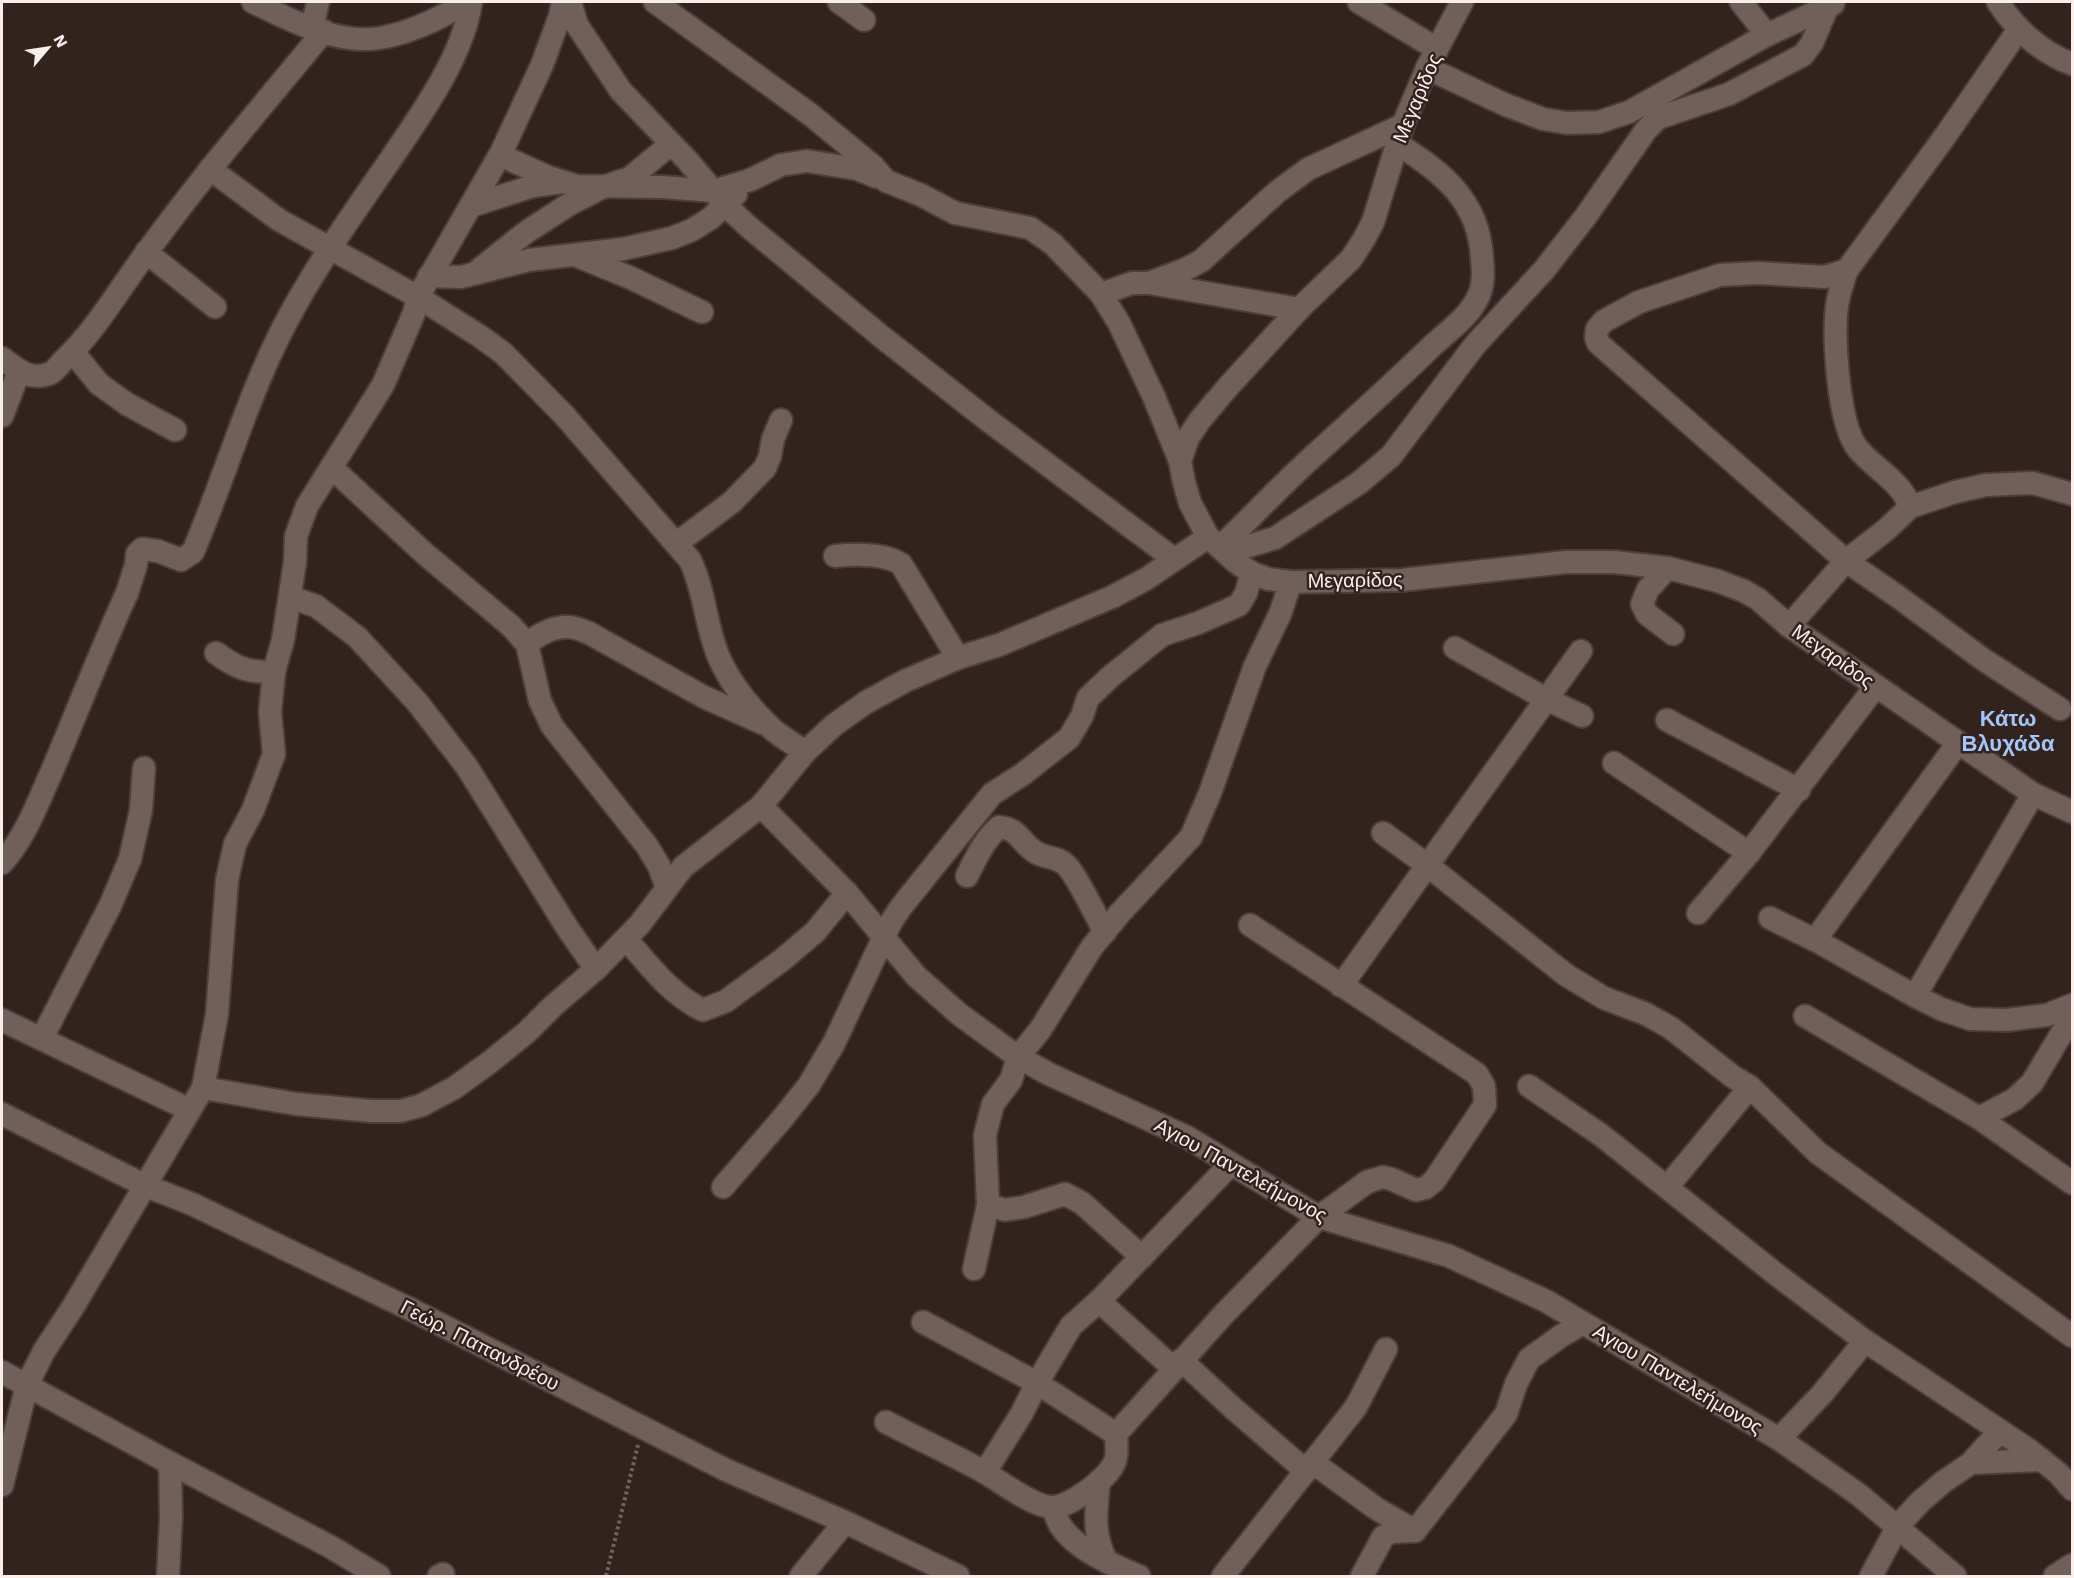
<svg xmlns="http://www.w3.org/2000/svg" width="2074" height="1578" viewBox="0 0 2074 1578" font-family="'Work Sans',sans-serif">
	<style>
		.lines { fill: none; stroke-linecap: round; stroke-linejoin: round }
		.street-casing { stroke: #4b3e3b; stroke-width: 26 }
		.path { stroke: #70625f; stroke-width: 4; stroke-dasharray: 3 3; stroke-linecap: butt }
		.street { stroke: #715f5b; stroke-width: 22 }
		.labels { text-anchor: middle; stroke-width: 5; stroke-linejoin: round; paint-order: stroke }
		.street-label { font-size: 20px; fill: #f8eeeb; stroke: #32231f }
		.quarter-label { font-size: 22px; font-weight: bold; fill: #a3c5f7; stroke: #32231f }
	</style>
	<rect width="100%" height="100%" fill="#32231f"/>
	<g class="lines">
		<defs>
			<g id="street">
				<path d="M253 2C290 20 337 45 380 38 412 33 441 17 469 2"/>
				<polyline points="570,2 577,25 621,91 687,160 725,205 750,228 882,337 989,421 1174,559"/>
				<polyline points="655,2 811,115 873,166 886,181 921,195 955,213 1030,228 1053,244 1101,294 1119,323 1154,397 1180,461"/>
				<polyline points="839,2 864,20"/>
				<polyline points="1359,2 1437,49"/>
				<polyline points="1462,2 1427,68 1403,125 1373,222 1364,239 1351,259 1299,309 1227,388 1200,420 1188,438 1180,461 1184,482 1190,503 1208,537 1236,562 1252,573 1268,579 1291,582 1402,580 1566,562 1614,562 1668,568 1718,581 1744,591 1758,599 1789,626 2033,794 2072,812"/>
				<polyline points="1741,2 1767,35"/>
				<path d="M1998 2C2015 29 2042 53 2072 64"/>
				<polyline points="312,28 318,2"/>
				<polyline points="1427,68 1506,105 1543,119 1567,123 1599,122 1629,112 1767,35 1833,4"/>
				<polyline points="500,155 548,177 577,186 662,187 714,191 750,180 781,165 807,161 857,169 877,177"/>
				<path d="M210 169 279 220 418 297 481 337 503 353 564 415 690 560C703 587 705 616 714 644 723 675 748 706 771 728 781 737 794 744 805 752"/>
				<polyline points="471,206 533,186 562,182"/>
				<polyline points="146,252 215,307"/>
				<polyline points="575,255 631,278 702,312"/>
				<polyline points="480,269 525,233 568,205 603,187 630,178 671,144"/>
				<polyline points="1847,270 1825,277 1758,273 1720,275 1639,302 1604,321 1597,329 1596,337 1598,343 1846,561 1897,596 1984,660 2060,709"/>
				<polyline points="429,276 461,277 529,260 623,249 672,238 692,230 711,218 736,194"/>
				<polyline points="1149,283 1186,269 1201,261 1277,192 1308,169 1403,125"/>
				<polyline points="1101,294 1132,283 1149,283 1299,309"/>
				<polyline points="73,352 99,384 127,404 175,430"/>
				<path d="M2 358C16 369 31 382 51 373 55 371 60 364 64 360 97 329 119 289 147 252 202 176 264 104 324 31"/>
				<polyline points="2,416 19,372"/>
				<polyline points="332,468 424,553 511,626 527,644 540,701 552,726 647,846 659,866 667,888"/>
				<path d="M1910 507C1902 482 1875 469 1858 449 1838 425 1833 337 1837 305 1839 293 1843 281 1847 270L1946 135 2019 29"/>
				<polyline points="677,543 732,502 765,468 770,456 773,439 781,420"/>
				<polyline points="1220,547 1249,546 1275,538 1359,483 1391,456 1475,345 1544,270 1586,216 1646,130 1658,118 1729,94 1803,55 1812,43 1827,8"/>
				<path d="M1220 547C1253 516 1284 482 1318 452 1356 417 1394 383 1431 347 1448 331 1475 313 1481 289 1484 279 1483 268 1482 258 1479 201 1442 171 1397 144"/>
				<path d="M835 556C855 554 883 553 901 564L958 658"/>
				<polyline points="1668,568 1648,589 1642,604 1647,614 1673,634"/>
				<polyline points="290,597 316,606 357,637 417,702 467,767 568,929 596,969"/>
				<polyline points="1789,626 1846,561 1887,529 1910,507 1955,492 1986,485 2033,483 2072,494"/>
				<path d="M527 644C538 635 554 626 569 627 575 627 583 631 589 633L704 697 762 723"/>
				<polyline points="1455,648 1548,700 1582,716"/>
				<path d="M216 653C238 669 247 672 274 672"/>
				<polyline points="1667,720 1799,790"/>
				<polyline points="1614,763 1749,853"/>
				<polyline points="761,806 847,893 916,976 959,1014 1018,1057 1049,1074 1187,1137 1319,1217 1449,1256 1546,1301 1779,1439 1858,1494 1955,1576"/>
				<polyline points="1383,833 1427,865 1566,975 1604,998 1646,1014 1671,1028 1732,1076 1750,1087 1818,1153 2072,1336"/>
				<path d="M2 863C25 838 38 802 52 771 77 712 100 652 127 593L136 565 137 554 142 549 158 551 181 560 193 552C228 470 251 382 296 304 323 256 355 211 386 166 418 119 463 58 471 2"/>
				<path d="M967 876C976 858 984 840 999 827 1021 829 1020 844 1037 853 1046 858 1059 857 1067 866 1079 879 1095 915 1105 932"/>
				<polyline points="1698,913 1749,853 1876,686"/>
				<polyline points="1770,918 1815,940 1915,996 1941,1009 1970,1019 2007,1020 2047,1015 2072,1005"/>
				<path d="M626 939C649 965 671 995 703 1010L726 1001 782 960 815 932 847 893"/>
				<polyline points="1815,940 1958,743"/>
				<polyline points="1341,986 1581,651"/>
				<polyline points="1915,996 2033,794"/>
				<polyline points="1805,1016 1979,1118 2072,1183"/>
				<polyline points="2,1020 190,1110"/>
				<polyline points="42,1038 110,906 130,859 141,810 144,768"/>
				<polyline points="1529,1086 1601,1135 1777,1275 1865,1341 2029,1450 2058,1473 2072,1489"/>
				<polyline points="203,1088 296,1104 371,1111 401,1111 422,1105 454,1088 490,1062 527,1032 553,1006 596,969 640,924 683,867 761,806 805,752 834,725 865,703 905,681 958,658 999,645 1112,597 1146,579 1208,537"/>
				<polyline points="2,1114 146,1186 192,1204 414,1311 726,1470 845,1522 958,1576"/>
				<polyline points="1979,1118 2015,1099 2032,1083 2072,1016"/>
				<polyline points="1668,1186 1750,1087"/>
				<polyline points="723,1187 782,1119 809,1085 834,1043 891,922 901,907 992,794 1023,774 1069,738 1082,716 1088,698 1110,677 1162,635 1198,623 1239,605 1246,593 1252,573"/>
				<polyline points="988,1205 1005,1210 1024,1207 1065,1194 1082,1203 1142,1257"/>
				<polyline points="974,1269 988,1205 985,1135 993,1104 1011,1080 1018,1057 1040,1030 1092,947 1120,913 1191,837 1210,793 1255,666 1280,614 1291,582"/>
				<polyline points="1099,1301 1173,1368"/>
				<polyline points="923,1322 1037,1383 1116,1434 1224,1314 1319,1217 1367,1182 1383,1177 1391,1179 1416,1190 1425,1188 1434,1181 1485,1105 1484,1086 1477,1074 1250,925"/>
				<polyline points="1181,1360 1234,1409 1306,1471"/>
				<polyline points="2,1372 170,1463 329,1546 379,1576"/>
				<path d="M886 1422C918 1439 952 1454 984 1472 1000 1481 1036 1509 1054 1507 1071 1506 1110 1477 1115 1461 1118 1453 1116 1442 1116 1434"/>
				<polyline points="1779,1439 1822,1394 1865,1341"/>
				<polyline points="1312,1462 1377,1509 1415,1531"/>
				<polyline points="1971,1463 2042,1460"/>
				<polyline points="985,1472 1022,1413 1037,1383 1071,1326 1099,1301 1231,1164"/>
				<path d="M1099 1481C1096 1512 1092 1534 1107 1562"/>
				<polyline points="2,1485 27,1385 44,1351 73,1307 203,1088 217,1014 227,880 235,844 253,810 274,754 270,712 274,672 283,640 295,562 296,536 307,506 383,385 414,313 418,297 501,153 542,65 560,16 563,2"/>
				<path d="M1053 1508C1055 1513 1057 1520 1060 1525 1076 1550 1113 1565 1139 1576"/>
				<polyline points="168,1576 171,1517 170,1463"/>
				<polyline points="439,1576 443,1574"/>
				<polyline points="801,1576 845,1522"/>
				<polyline points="1223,1576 1356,1407 1386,1349"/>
				<polyline points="1362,1576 1383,1537 1391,1532 1415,1531 1506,1414 1516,1384 1529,1359 1561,1336 1583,1323"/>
				<polyline points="1871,1576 1898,1526 1920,1502 1943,1482 1971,1463 2000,1431"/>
				<polyline points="2055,1576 2072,1565"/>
			</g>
		</defs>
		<!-- street casing -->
		<use href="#street" class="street-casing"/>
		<!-- path -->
		<polyline class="path" points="606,1576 638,1445"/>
		<!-- street -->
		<use href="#street" class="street"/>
	</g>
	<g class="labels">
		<!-- street labels -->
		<g class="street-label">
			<text transform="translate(1417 98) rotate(-67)" y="7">Μεγαρίδος</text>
			<text transform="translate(1355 580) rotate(-1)" y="7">Μεγαρίδος</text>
			<text transform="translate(1833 656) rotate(35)" y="7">Μεγαρίδος</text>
			<text transform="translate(1241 1170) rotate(29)" y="7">Αγιου Παντελεήμονος</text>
			<text transform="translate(480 1345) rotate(27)" y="7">Γεώρ. Παπανδρέου</text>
			<text transform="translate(1678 1379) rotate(31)" y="7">Αγιου Παντελεήμονος</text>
		</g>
		<!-- quarter labels -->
		<g class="quarter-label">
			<text x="2008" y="726">Κάτω<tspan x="2008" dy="25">Βλυχάδα</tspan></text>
		</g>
	</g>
	<!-- border -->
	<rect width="2074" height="1578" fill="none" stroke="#f8eeeb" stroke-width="6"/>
	<!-- north arrow -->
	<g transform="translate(48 48) rotate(61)" stroke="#32231f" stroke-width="4.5" paint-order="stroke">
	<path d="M0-4.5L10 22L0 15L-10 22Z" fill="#f8eeeb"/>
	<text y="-9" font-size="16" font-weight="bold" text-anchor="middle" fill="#f8eeeb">N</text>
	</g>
</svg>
